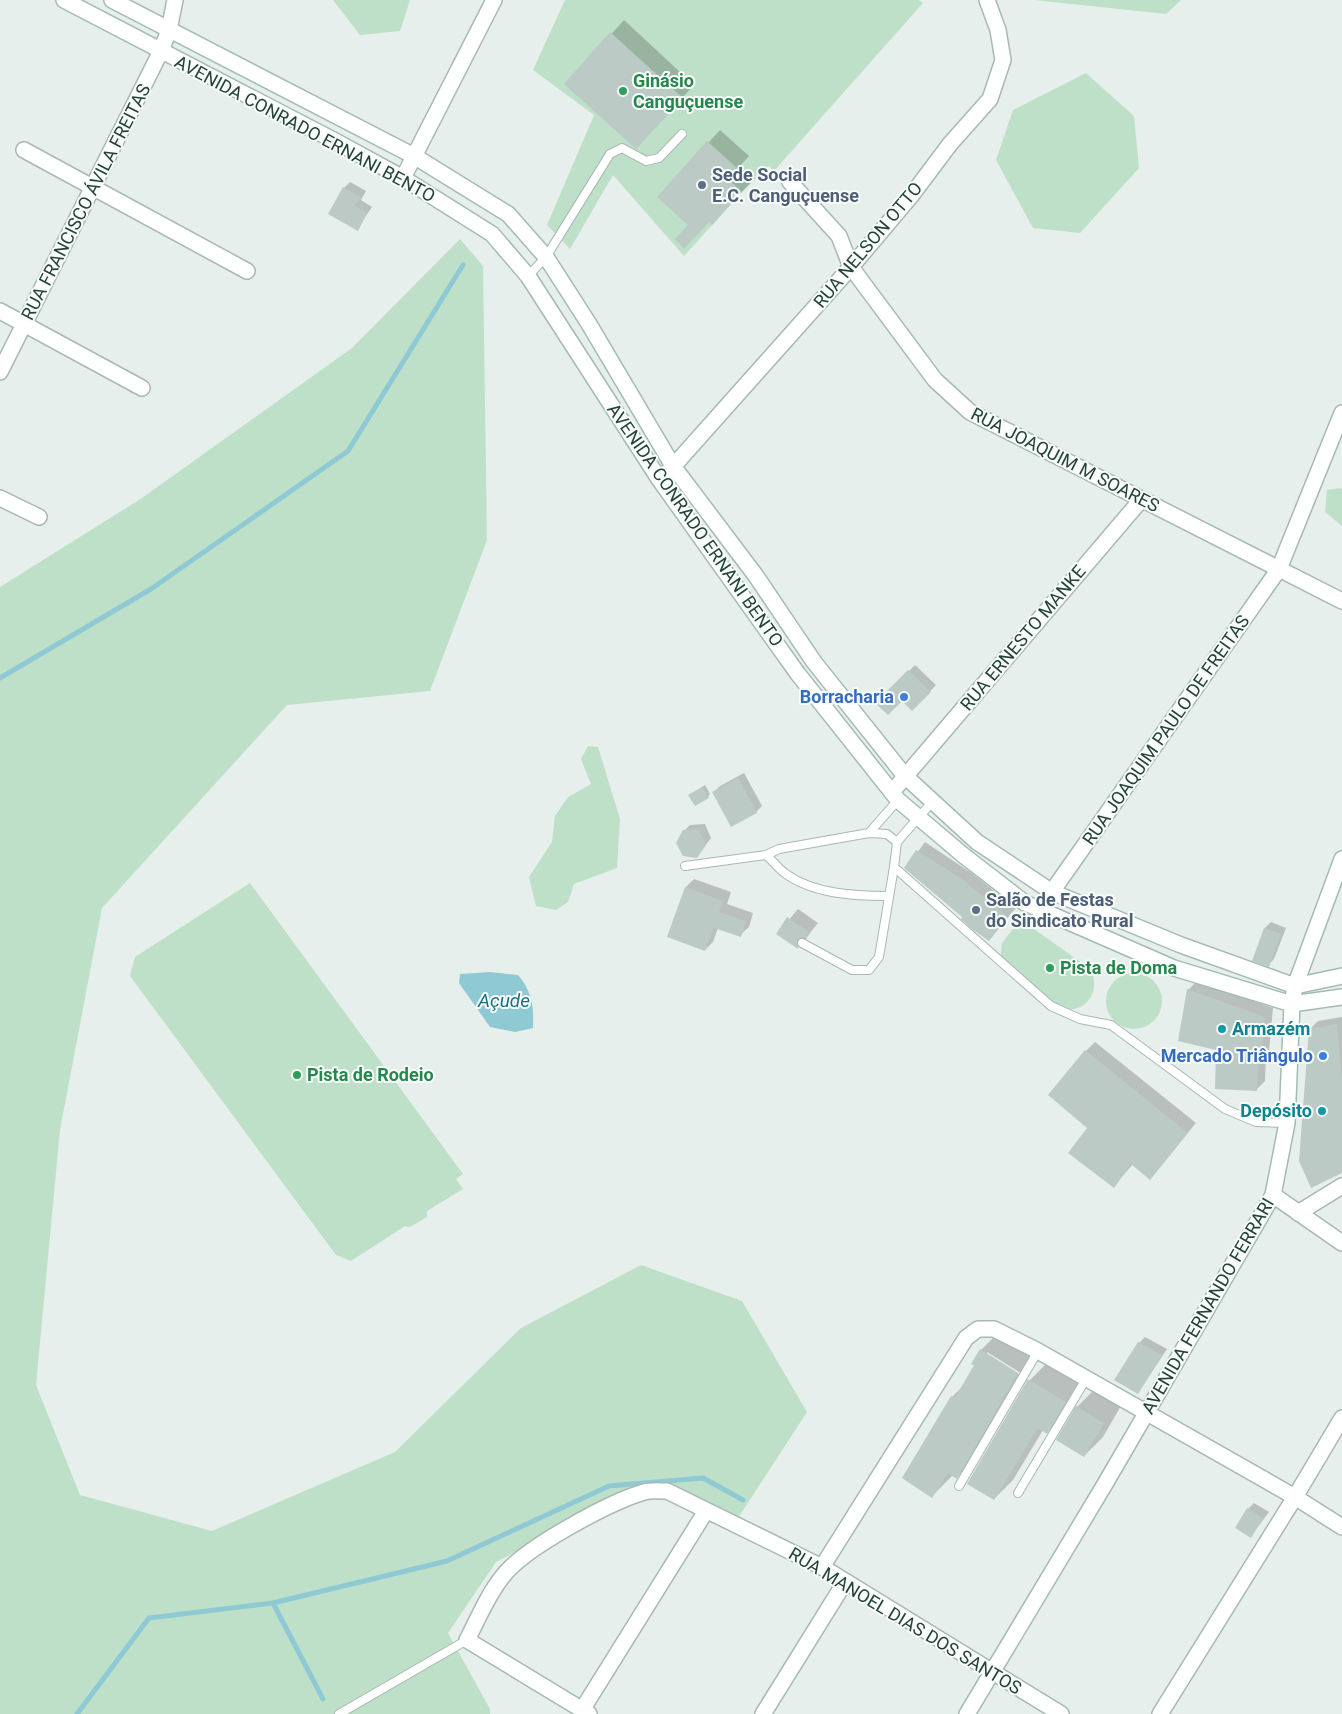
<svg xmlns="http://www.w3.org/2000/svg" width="1342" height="1714" viewBox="0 0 1342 1714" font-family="Roboto,sans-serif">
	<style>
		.green { fill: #bfe0c8 }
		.water { fill: #8ec9d4 }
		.shadow { fill: #0003 }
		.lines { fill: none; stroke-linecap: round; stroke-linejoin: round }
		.stream { stroke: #8ec9d4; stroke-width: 5 }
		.building { fill: #bbcac4 }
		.lane-casing { stroke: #a8b8b2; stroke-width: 10 }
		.street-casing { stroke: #a8b8b2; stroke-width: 18 }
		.secondary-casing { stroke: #a4bbb3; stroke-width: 18 }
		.lane { stroke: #fff; stroke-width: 8 }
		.street { stroke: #fff; stroke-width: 15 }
		.secondary { stroke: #fff; stroke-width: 15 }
		.leisure-dot { fill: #2e9e5b; stroke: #f7fbf9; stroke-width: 2 }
		.service-dot { fill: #5c6f8a; stroke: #f7fbf9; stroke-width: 2 }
		.shop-dot { fill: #3f7fe0; stroke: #f7fbf9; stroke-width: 2 }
		.culture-dot { fill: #0f9aa8; stroke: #f7fbf9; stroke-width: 2 }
		.labels { text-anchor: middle; stroke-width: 4; stroke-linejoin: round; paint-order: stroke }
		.leisure-label { font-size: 18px; font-weight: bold; fill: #27864d; stroke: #f7fbf9; text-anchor: start }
		.street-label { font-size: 18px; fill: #24423a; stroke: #f7fbf9 }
		.service-label { font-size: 18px; font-weight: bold; fill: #4e5e75; stroke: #f7fbf9; text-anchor: start }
		.shop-label { font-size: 18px; font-weight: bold; fill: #366cbe; stroke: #f7fbf9; text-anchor: end }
		.culture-label { font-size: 18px; font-weight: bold; fill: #0d838f; stroke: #f7fbf9; text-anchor: start }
		.water-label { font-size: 19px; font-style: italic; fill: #1c6f80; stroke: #f7fbf9 }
	</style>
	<rect width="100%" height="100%" fill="#e6efeb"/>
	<!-- green -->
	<g class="green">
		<polygon points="333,0 410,0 400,31 360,35"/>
		<polygon points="565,0 919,0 923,3 774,171 769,166 742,192 684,256 613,175 570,249 547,225 594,115 533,70"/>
		<polygon points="1034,0 1181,0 1166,14"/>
		<polygon points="1086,73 1134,116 1139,168 1080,233 1033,228 996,160 1013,110"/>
		<polygon points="460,239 483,266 487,540 430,691 287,705 102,908 60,1130 36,1385 80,1495 212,1531 395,1452 521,1328 641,1265 742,1301 807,1412 738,1518 651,1482 496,1562 448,1633 490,1709 490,1714 0,1714 0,587 142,498 352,348"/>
		<polygon points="1340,488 1342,489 1342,526 1325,512 1327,490"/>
		<polygon points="588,746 598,747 620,819 617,868 574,884 568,902 556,910 536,906 529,877 552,842 555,816 568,797 591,784 581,759"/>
		<polygon points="250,883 463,1174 456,1179 463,1189 427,1211 427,1217 410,1227 405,1226 351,1261 336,1255 130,976 135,957"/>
		<path d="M1021 927 1034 929 1089 968C1102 986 1089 1013 1065 1009 1052 1006 1011 973 1004 961 1000 956 1001 949 1002 943L1013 929Z"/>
		<circle cx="1134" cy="1001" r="28"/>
	</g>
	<!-- water -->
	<path class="water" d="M490 972 518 975C532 991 534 1007 533 1028L515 1032 490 1027 459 983 460 974Z"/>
	<!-- shadow -->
	<g class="shadow">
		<polygon points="624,20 694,85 636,148 566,84"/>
		<polygon points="720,130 749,156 740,166 754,179 712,224 710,221 690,225 659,197"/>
		<polygon points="350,182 366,191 361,200 372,207 357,229 344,188"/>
		<polygon points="915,665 936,685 912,710 902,700 877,703"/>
		<polygon points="744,773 762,806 756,812 714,792 720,786"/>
		<polygon points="705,785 710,794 708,797 690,795"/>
		<polygon points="705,824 711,838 697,856 684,831 690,825"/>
		<polygon points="925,842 970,872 1016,908 989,939 906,868"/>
		<polygon points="694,879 731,892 727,904 753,913 749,927 740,935 718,928 713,942 705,950 686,887"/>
		<polygon points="798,909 818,923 798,948 778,933"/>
		<polygon points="1271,922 1286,928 1274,959 1268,965 1265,928"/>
		<polygon points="1197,981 1273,1008 1269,1051 1266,1054 1265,1081 1256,1090 1188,990"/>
		<polygon points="1342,1017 1342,1172 1310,1029 1318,1021"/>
		<polygon points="1095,1042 1196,1123 1150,1178 1133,1164 1114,1186 1089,1128 1086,1051"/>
		<polygon points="1000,1331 1037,1354 1024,1375 987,1352 987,1355 1023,1377 976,1458 957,1477 953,1475 932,1496 952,1397 964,1385 976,1365 981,1350"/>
		<polygon points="1145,1337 1167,1349 1138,1393 1139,1343"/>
		<polygon points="1050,1360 1084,1383 1066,1413 1047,1432 1043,1430 1013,1480 994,1499 968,1484 1031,1379"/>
		<polygon points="1096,1388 1122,1404 1103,1437 1084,1456 1077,1407"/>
		<polygon points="1254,1503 1269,1512 1251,1536 1248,1509"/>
	</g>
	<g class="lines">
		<!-- stream -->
		<g class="stream">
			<polyline points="0,678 151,589 348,451 463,265"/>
			<polyline points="273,1603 323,1699"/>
			<polyline points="77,1714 149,1618 273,1603 447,1561 609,1486 703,1478 743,1500"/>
		</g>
	</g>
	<!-- building -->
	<g class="building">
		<polygon points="610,32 683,98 636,149 564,84"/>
		<polygon points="707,141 738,169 728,179 742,192 712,225 709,222 684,249 675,239 688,225 657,197"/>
		<polygon points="343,187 361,197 355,206 367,213 358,231 328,214"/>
		<polygon points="908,670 931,692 912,711 902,701 888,715 875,703"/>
		<polygon points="738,778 757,813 731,827 712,792"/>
		<polygon points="702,787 709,798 695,806 688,795"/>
		<polygon points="683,830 699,830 706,845 697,858 683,856 676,843"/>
		<polygon points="916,850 962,879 1008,917 989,941 972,929 961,919 962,917 904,868"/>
		<polygon points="685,887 723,901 719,912 746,921 741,937 714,928 705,951 667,937"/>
		<polygon points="787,917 810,933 806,939 801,937 797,940 798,949 776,934"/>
		<polygon points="1264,928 1281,934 1269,967 1252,961"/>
		<polygon points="1187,989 1265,1017 1261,1061 1258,1060 1257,1091 1215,1089 1216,1050 1178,1041"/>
		<polygon points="1337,1024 1342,1082 1342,1173 1311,1188 1299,1161 1309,1029"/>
		<polygon points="1085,1050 1188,1133 1150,1180 1131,1164 1114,1188 1068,1153 1087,1128 1048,1095"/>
		<polygon points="1138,1342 1162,1355 1138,1394 1114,1380"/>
		<polygon points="980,1349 1018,1373 957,1479 948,1473 932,1498 902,1478 951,1396 955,1398 974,1365 971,1364"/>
		<polygon points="1028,1379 1066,1402 1047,1434 1038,1428 1035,1432 994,1500 967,1484"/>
		<polygon points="1076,1406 1104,1423 1084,1457 1056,1440"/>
		<polygon points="1247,1508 1263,1518 1251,1538 1235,1528"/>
	</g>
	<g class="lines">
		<defs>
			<g id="lane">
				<polyline points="528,276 546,257 610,154 622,148 646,161 659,158 682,134"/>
				<polyline points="933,801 897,842 894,867 1051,1006 1080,1019 1111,1025 1225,1109 1256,1122 1287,1123"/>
				<polyline points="869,833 898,800"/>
				<polyline points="766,855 779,849 869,833 887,834 897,842"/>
				<path d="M685 866 766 855C773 861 779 869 786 874 814 894 855 896 887 896"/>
				<polyline points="802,943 852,970 869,970 879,957 894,867"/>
				<polyline points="959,1486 1038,1351"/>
				<polyline points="1018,1493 1086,1379"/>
				<polyline points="339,1714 467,1640"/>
			</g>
			<g id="street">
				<polyline points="24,150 247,271"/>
				<polyline points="403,178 494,0"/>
				<polyline points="790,182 839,236 851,267 935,380 970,412 1342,601"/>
				<polyline points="0,311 142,388"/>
				<polyline points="0,372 161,51 169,30 175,0"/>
				<polyline points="659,479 670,470 851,267 911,196 950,144 990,99 1003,60 998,30 987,0"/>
				<polyline points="0,498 39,517"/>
				<polyline points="892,792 1141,500"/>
				<polyline points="1039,910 1279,569 1342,413"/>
				<polyline points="1273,1195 1342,1243"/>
				<polyline points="1298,1213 1342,1186"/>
				<polyline points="822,1567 966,1338 978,1329 994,1329 1038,1351 1295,1497 1342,1527"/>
				<polyline points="582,1710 706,1511"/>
				<path d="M589 1714 467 1640C478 1619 488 1594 503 1576 524 1548 610 1502 644 1492 651 1490 660 1491 667 1491L822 1567 1061 1714"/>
				<polyline points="763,1714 845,1582"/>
				<polyline points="1160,1714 1295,1497 1342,1418"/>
			</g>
			<g id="secondary">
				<polyline points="64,0 337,142 403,178 492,234 528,276 659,479 798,674 898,800 963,855 1025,903 1174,968 1292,1004 1342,997"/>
				<polyline points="112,0 414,156 508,214 546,257 589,324 673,466 756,576 814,662 905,776 977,842 1052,892 1181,945 1295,986 1342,976"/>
				<polyline points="967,1714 1105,1484 1273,1195 1287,1123 1292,1004 1295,986 1342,859"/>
			</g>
		</defs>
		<!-- lane casing -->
		<use href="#lane" class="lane-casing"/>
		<!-- street casing -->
		<use href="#street" class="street-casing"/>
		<!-- secondary casing -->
		<use href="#secondary" class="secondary-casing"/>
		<!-- lane -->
		<use href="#lane" class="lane"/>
		<!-- street -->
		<use href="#street" class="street"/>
		<!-- secondary -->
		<use href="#secondary" class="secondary"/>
	</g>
	<!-- markers -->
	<g class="leisure-dot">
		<circle cx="623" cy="91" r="5"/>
		<circle cx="1050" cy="968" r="5"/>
		<circle cx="297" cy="1075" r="5"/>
	</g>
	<g class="service-dot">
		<circle cx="702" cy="185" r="5"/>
		<circle cx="976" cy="910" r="5"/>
	</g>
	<g class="shop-dot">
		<circle cx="904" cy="697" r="5"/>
		<circle cx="1323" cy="1056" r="5"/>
	</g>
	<g class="culture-dot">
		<circle cx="1222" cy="1029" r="5"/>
		<circle cx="1322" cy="1111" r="5"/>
	</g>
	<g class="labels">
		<!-- leisure labels -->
		<g class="leisure-label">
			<text x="633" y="87">Ginásio<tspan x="633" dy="21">Canguçuense</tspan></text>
			<text x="1060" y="974">Pista de Doma</text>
			<text x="307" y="1081">Pista de Rodeio</text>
		</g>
		<!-- street labels -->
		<g class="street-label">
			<text transform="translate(305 129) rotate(28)" y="6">AVENIDA CONRADO ERNANI BENTO</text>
			<text transform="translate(86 202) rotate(-63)" y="6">RUA FRANCISCO ÁVILA FREITAS</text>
			<text transform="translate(868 245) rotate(-50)" y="6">RUA NELSON OTTO</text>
			<text transform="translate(1065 460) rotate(27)" y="6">RUA JOAQUIM M SOARES</text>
			<text transform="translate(695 525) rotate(55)" y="6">AVENIDA CONRADO ERNANI BENTO</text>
			<text transform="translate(1023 638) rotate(-50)" y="6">RUA ERNESTO MANKE</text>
			<text transform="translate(1166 730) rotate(-55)" y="6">RUA JOAQUIM PAULO DE FREITAS</text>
			<text transform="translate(1208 1306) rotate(-60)" y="6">AVENIDA FERNANDO FERRARI</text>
			<text transform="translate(905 1621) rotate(31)" y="6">RUA MANOEL DIAS DOS SANTOS</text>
		</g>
		<!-- service labels -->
		<g class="service-label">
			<text x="712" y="181">Sede Social<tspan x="712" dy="21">E.C. Canguçuense</tspan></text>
			<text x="986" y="906">Salão de Festas<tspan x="986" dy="21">do Sindicato Rural</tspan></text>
		</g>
		<!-- shop labels -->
		<g class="shop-label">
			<text x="894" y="703">Borracharia</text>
			<text x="1313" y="1062">Mercado Triângulo</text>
		</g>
		<!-- culture labels -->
		<g class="culture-label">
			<text x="1232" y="1035">Armazém</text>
			<text x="1312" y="1117" text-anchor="end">Depósito</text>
		</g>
		<!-- water labels -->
		<g class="water-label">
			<text x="504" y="1007">Açude</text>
		</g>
	</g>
</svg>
